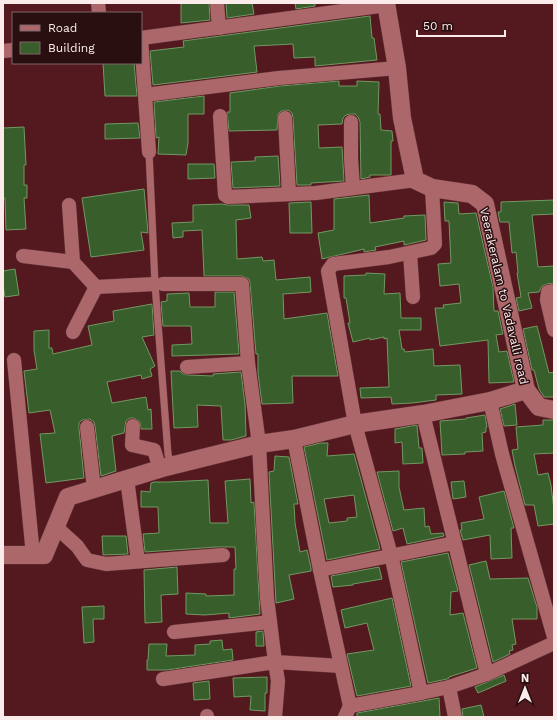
<svg xmlns="http://www.w3.org/2000/svg" width="557" height="720" viewBox="0 0 557 720" font-family="'Work Sans',sans-serif">
	<style>
		.building { fill: #385e2b; stroke: #719963; fill-rule: evenodd }
		.lines { fill: none; stroke-linecap: round; stroke-linejoin: round }
		.service-casing { stroke: #62343a; stroke-width: 8 }
		.minor-casing { stroke: #62343a; stroke-width: 15 }
		.tertiary-casing { stroke: #62343a; stroke-width: 19 }
		.service { stroke: #ac676a; stroke-width: 7 }
		.minor { stroke: #ac676a; stroke-width: 14 }
		.tertiary { stroke: #ac676a; stroke-width: 18 }
		.labels { text-anchor: middle; stroke-width: 3; stroke-linejoin: round; paint-order: stroke }
		.street-label { font-size: 12px; fill: #fcebeb; stroke: #290f10 }
	</style>
	<rect width="100%" height="100%" fill="#54181f"/>
	<!-- building -->
	<g class="building">
		<polygon points="181,3 209,3 210,20 181,23"/>
		<polygon points="226,3 252,3 254,14 227,18"/>
		<polygon points="295,3 315,3 315,6 296,9"/>
		<polygon points="370,16 372,38 374,38 377,60 315,66 315,57 294,58 293,44 254,46 257,72 153,85 150,51 184,47 183,41"/>
		<polygon points="103,63 134,63 137,96 105,96"/>
		<polygon points="339,81 339,86 357,86 357,81 379,82 378,114 380,114 381,130 392,131 393,141 391,141 391,175 370,175 370,177 361,179 360,122 358,117 355,114 351,114 346,115 343,118 342,124 318,125 319,148 342,147 344,181 311,183 311,185 297,185 293,118 292,113 288,110 281,111 278,114 277,130 229,131 227,112 230,112 230,93 280,86"/>
		<polygon points="204,96 204,114 188,114 188,143 186,155 158,154 159,137 156,138 154,102"/>
		<polygon points="138,123 140,138 105,139 105,124"/>
		<polygon points="24,127 26,165 24,165 24,185 27,185 27,198 24,198 26,229 6,230 5,198 3,198 3,128"/>
		<polygon points="278,156 280,186 233,188 231,162 255,161 255,157"/>
		<polygon points="188,164 214,164 215,178 188,179"/>
		<polygon points="144,189 148,233 141,232 144,250 91,257 82,198"/>
		<polygon points="369,195 370,223 404,218 404,216 425,215 426,240 404,245 404,241 375,247 376,250 364,252 364,249 322,259 318,233 334,230 334,199"/>
		<polygon points="554,200 554,214 532,215 538,267 554,266 554,283 547,284 542,286 539,292 528,293 532,308 519,311 516,298 521,297 517,273 518,273 516,252 512,253 509,222 500,222 498,212 501,212 501,202"/>
		<polygon points="311,202 312,233 290,233 289,203"/>
		<polygon points="444,202 458,203 459,214 476,213 493,287 494,311 498,311 503,334 496,335 499,352 507,351 514,382 489,383 488,340 440,346 435,308 444,308 443,305 461,303 459,284 440,286 438,264 451,263 449,221 445,221"/>
		<polygon points="222,204 228,205 249,205 251,218 236,220 237,259 262,257 263,261 274,260 276,280 310,277 311,292 283,294 284,319 327,313 338,376 292,376 293,403 262,404 258,373 258,354 256,354 250,283 249,279 242,276 204,276 202,230 183,231 183,237 173,238 172,223 193,222 193,205"/>
		<polygon points="15,269 19,295 5,297 3,285 3,271"/>
		<polygon points="366,273 385,274 384,294 400,293 401,318 421,318 421,330 399,330 402,349 404,349 405,352 433,349 434,366 460,365 462,394 436,395 436,400 412,403 392,404 391,397 361,398 360,388 389,387 387,338 384,339 384,337 370,340 370,338 353,342 348,323 350,323 346,298 344,298 344,276 366,275"/>
		<polygon points="215,292 234,292 239,354 172,356 172,345 192,344 191,326 163,326 161,302 167,301 167,294 189,293 190,307 215,307"/>
		<polygon points="152,304 154,335 142,337 155,366 150,369 152,376 142,379 141,375 107,382 112,403 146,397 148,410 151,409 152,429 141,429 140,422 134,418 130,418 126,421 124,433 112,436 116,471 101,476 95,426 94,422 90,419 82,420 79,423 79,428 84,478 46,483 40,434 55,433 50,410 29,413 24,371 37,369 34,350 34,331 49,330 49,348 52,348 53,354 92,345 88,326 114,321 113,311"/>
		<polygon points="537,326 549,373 554,372 554,397 544,397 539,389 534,370 532,370 523,329"/>
		<polygon points="171,371 180,371 183,374 188,375 213,376 213,374 241,372 245,404 246,436 231,440 223,440 221,406 197,405 198,427 174,428"/>
		<polygon points="515,404 517,425 504,426 500,409"/>
		<polygon points="485,415 487,427 486,427 486,432 482,433 483,451 465,452 465,454 442,455 440,421 466,419 466,418"/>
		<polygon points="543,420 554,420 554,453 534,454 538,475 548,473 551,485 554,510 554,524 538,526 534,505 525,505 515,466 512,450 518,449 516,427 543,425"/>
		<polygon points="417,425 419,448 422,448 423,463 403,464 402,442 395,443 395,429"/>
		<path d="M320 443H328L327 456 354 454 380 549 327 560 304 447ZM354 495 357 517 347 518V521L329 523 324 499Z"/>
		<polygon points="275,456 289,457 298,504 294,504 295,523 300,552 307,550 311,568 311,571 289,575 294,599 276,603 269,472 274,471"/>
		<polygon points="399,471 399,487 404,510 424,508 425,527 429,526 431,534 443,533 444,536 407,544 403,528 393,531 377,472"/>
		<polygon points="250,479 251,503 254,502 260,614 229,618 229,613 205,615 186,614 186,593 206,594 206,596 234,595 234,569 236,569 235,547 216,547 145,552 143,534 159,533 158,507 141,507 141,491 150,492 151,483 154,482 168,482 208,480 210,523 228,523 225,481"/>
		<polygon points="464,481 466,497 453,499 451,482"/>
		<polygon points="504,491 514,528 511,528 512,558 491,559 490,535 463,540 460,530 462,530 461,523 484,519 479,497"/>
		<polygon points="102,536 126,536 128,554 103,555"/>
		<polygon points="448,553 458,591 451,592 450,615 463,613 477,668 449,677 449,678 447,679 428,683 401,562"/>
		<polygon points="486,561 490,579 528,578 537,607 537,619 512,619 516,644 512,645 513,650 509,651 510,654 493,662 469,565"/>
		<polygon points="177,567 178,594 161,595 162,622 145,623 144,570"/>
		<polygon points="379,567 382,579 353,584 353,585 333,587 331,576"/>
		<polygon points="392,598 411,686 357,696 347,654 374,650 367,623 345,628 341,610"/>
		<polygon points="104,606 104,619 93,619 94,642 84,643 82,607"/>
		<polygon points="263,631 264,646 256,646 256,632"/>
		<polygon points="222,640 223,650 232,649 233,660 167,670 147,670 147,660 148,660 149,644 167,644 166,656 195,655 195,645 210,644 210,641"/>
		<polygon points="504,675 506,681 478,693 475,687"/>
		<polygon points="267,677 267,693 265,693 265,711 250,710 251,696 234,697 233,678"/>
		<polygon points="209,681 210,699 194,700 193,683"/>
		<polygon points="439,698 440,717 357,717 357,713"/>
		<polygon points="481,705 484,717 463,717 462,709"/>
	</g>
	<g class="lines">
		<defs>
			<polyline id="service" points="149,152 155,284 168,454 171,465"/>
			<g id="minor">
				<polyline points="98,3 99,13"/>
				<polyline points="217,3 219,28"/>
				<polyline points="141,38 387,5"/>
				<polyline points="141,38 145,95"/>
				<polyline points="3,51 13,50"/>
				<polyline points="220,116 225,195 228,197 316,193 415,180"/>
				<polyline points="285,118 289,194"/>
				<polyline points="351,122 351,158 353,188"/>
				<polyline points="149,152 145,95 279,78 397,68"/>
				<polyline points="432,188 435,244 431,248 389,257 333,264 328,271 355,424 392,559 421,693 449,687 487,674 554,643"/>
				<polyline points="69,205 73,262 96,287 155,284"/>
				<polyline points="410,253 413,297"/>
				<polyline points="23,256 73,262"/>
				<polyline points="163,284 242,284 248,363 259,444 267,598 275,662 341,666"/>
				<polyline points="554,291 548,292 547,300 554,330"/>
				<polyline points="73,332 96,287"/>
				<polyline points="14,360 33,555"/>
				<polyline points="187,367 248,363"/>
				<polyline points="490,401 502,454 554,637"/>
				<polyline points="423,414 487,674"/>
				<polyline points="133,426 132,445 154,450 160,469"/>
				<polyline points="87,427 94,489"/>
				<polyline points="294,439 320,570 350,706"/>
				<polyline points="127,479 138,561"/>
				<polyline points="56,527 77,546 87,560 106,564 223,555"/>
				<polyline points="320,570 454,543"/>
				<polyline points="174,632 270,622"/>
				<polyline points="163,679 275,662 278,681 275,717"/>
				<polyline points="449,687 455,717"/>
				<polyline points="207,716 207,717"/>
				<polyline points="345,717 350,706 421,693"/>
			</g>
			<g id="tertiary">
				<polyline points="386,3 397,68 402,118 415,180 432,188 472,194 485,204 526,390 539,407 554,410"/>
				<polyline points="3,555 44,555 68,497 166,467 259,444 294,439 355,424 423,414 490,401 526,390"/>
			</g>
		</defs>
		<!-- service casing -->
		<use href="#service" class="service-casing"/>
		<!-- minor casing -->
		<use href="#minor" class="minor-casing"/>
		<!-- tertiary casing -->
		<use href="#tertiary" class="tertiary-casing"/>
		<!-- service -->
		<use href="#service" class="service"/>
		<!-- minor -->
		<use href="#minor" class="minor"/>
		<!-- tertiary -->
		<use href="#tertiary" class="tertiary"/>
	</g>
	<g class="labels">
		<!-- street labels -->
		<g class="street-label">
			<text transform="translate(504 296) rotate(77)" y="4">Veerakeralam to Vadavalli road</text>
		</g>
	</g>
	<!-- border -->
	<rect width="557" height="720" fill="none" stroke="#fcebeb" stroke-width="8"/>
	<!-- legend -->
	<rect x="12" y="12" width="130" height="52" fill="#290f10" stroke="#7d6768"/>
	<rect x="20" y="25" width="20" height="6" fill="#ac676a" stroke="#7d6768"/>
	<text x="48" y="32" font-size="12" fill="#fcebeb">Road</text>
	<rect x="20" y="42" width="20" height="12" fill="#385e2b" stroke="#7d6768"/>
	<text x="48" y="52" font-size="12" fill="#fcebeb">Building</text>
	<!-- north arrow -->
	<g transform="translate(525 688)" stroke="#290f10" stroke-width="3" paint-order="stroke">
	<path d="M0-3L7 15L0 10L-7 15Z" fill="#fcebeb"/>
	<text y="-6" font-size="11" font-weight="bold" text-anchor="middle" fill="#fcebeb">N</text>
	</g>
	<!-- scale -->
	<path d="M417 30v6h88v-6" fill="none" stroke="#fcebeb" stroke-width="2"/>
	<text x="423" y="30" font-size="12" fill="#fcebeb" stroke="#290f10" stroke-width="3" paint-order="stroke">50 m</text>
</svg>
